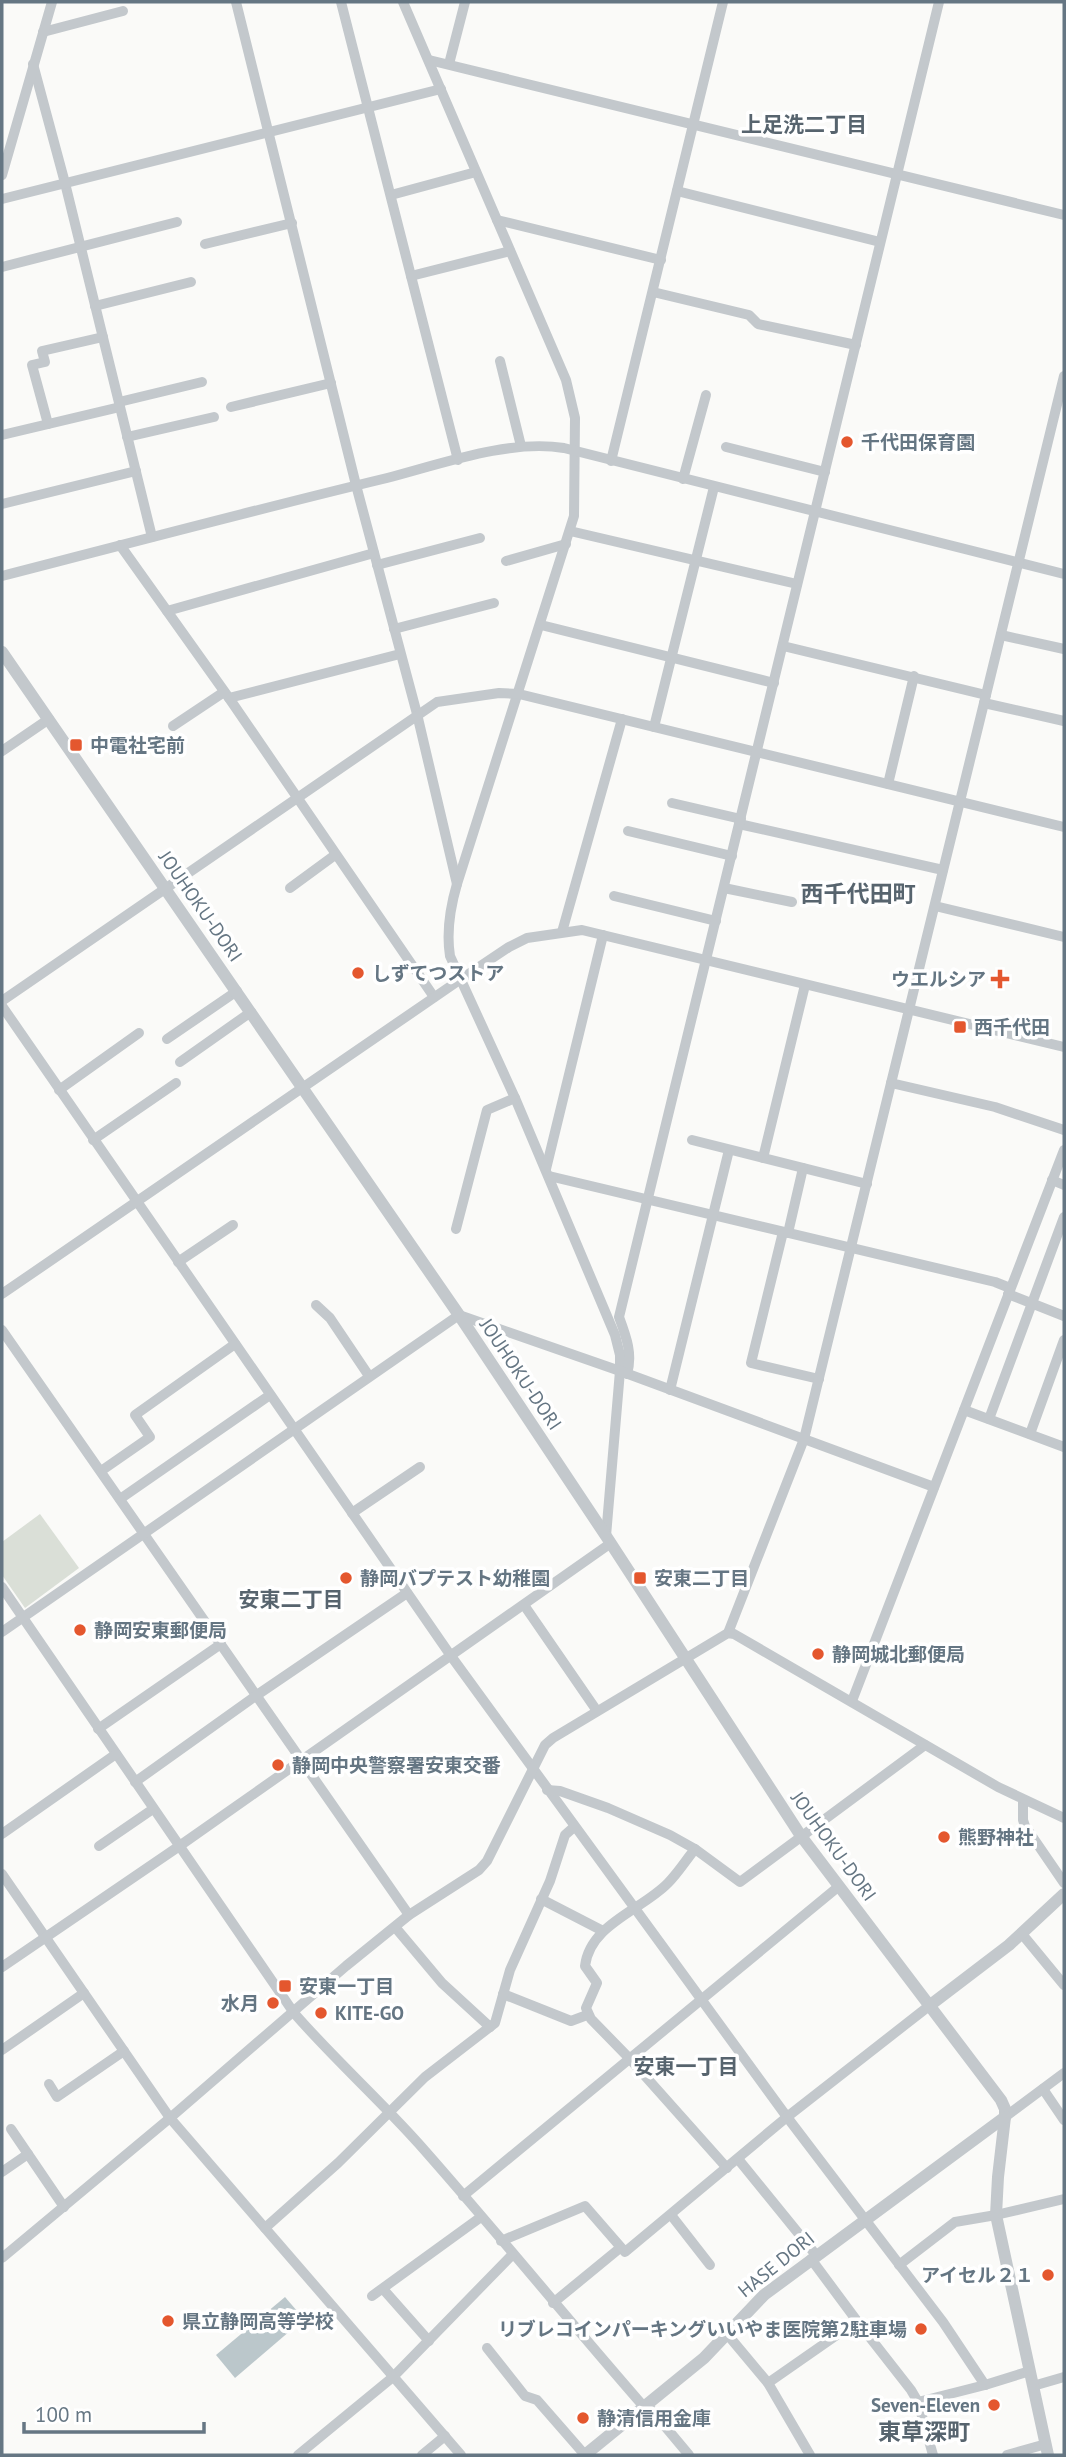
<svg xmlns="http://www.w3.org/2000/svg" width="1066" height="2457" viewBox="0 0 1066 2457" font-family="'PT Sans','Noto Sans JP',sans-serif">
	<style>
		.green { fill: #dadfd7 }
		.water { fill: #bbc7cb }
		.lines { fill: none; stroke-linecap: round; stroke-linejoin: round }
		.minor { stroke: #c3c8cc; stroke-width: 10 }
		.tertiary { stroke: #c3c8cc; stroke-width: 12 }
		.poi-dot { fill: #e4572e; stroke: #fff; stroke-width: 2.5 }
		.labels { text-anchor: middle; stroke-width: 7; stroke-linejoin: round; paint-order: stroke }
		.poi-label { font-size: 19px; font-weight: bold; fill: #657683; stroke: #fff; text-anchor: start }
		.street-label { font-size: 19px; fill: #657683; stroke: #fff }
		.neighbourhood-label { font-size: 21px; font-weight: bold; fill: #57646e; stroke: #fff }
		.quarter-label { font-size: 23px; font-weight: bold; fill: #57646e; stroke: #fff }
	</style>
	<rect width="100%" height="100%" fill="#fafaf8"/>
	<!-- green -->
	<polygon class="green" points="40,1514 79,1568 25,1608 2,1575 2,1542"/>
	<!-- water -->
	<polygon class="water" points="285,2297 304,2319 235,2378 216,2355"/>
	<g class="lines">
		<!-- minor -->
		<g class="minor">
			<polyline points="236,2 356,485 417,714 457,884"/>
			<polyline points="341,2 458,460"/>
			<path d="M403 2 566 380 575 418 574 516 457 884C450 908 446 931 450 956L515 1098 615 1335 620 1355V1371L606 1536"/>
			<polyline points="43,32 123,11"/>
			<polyline points="429,60 1064,215"/>
			<polyline points="33,64 65,183 152,537"/>
			<polyline points="449,64 465,2"/>
			<polyline points="2,175 52,2"/>
			<polyline points="677,191 880,242"/>
			<polyline points="391,195 476,172"/>
			<polyline points="2,199 441,89"/>
			<polyline points="497,220 661,260"/>
			<polyline points="205,244 292,223"/>
			<polyline points="2,267 177,222"/>
			<polyline points="411,276 510,251"/>
			<polyline points="653,292 749,315 758,324 856,345"/>
			<polyline points="95,306 191,282"/>
			<polyline points="500,361 521,446"/>
			<polyline points="119,402 202,382"/>
			<polyline points="231,407 331,383"/>
			<polyline points="48,424 32,365 45,362 42,351 103,337"/>
			<polyline points="2,435 120,407"/>
			<polyline points="127,437 214,417"/>
			<polyline points="726,447 825,472"/>
			<polyline points="611,461 723,2"/>
			<polyline points="683,479 706,395"/>
			<polyline points="2,504 136,471"/>
			<polyline points="570,531 797,584"/>
			<polyline points="120,545 229,698 434,997"/>
			<polyline points="506,561 566,544"/>
			<polyline points="377,565 480,538"/>
			<path d="M2 576C130 543 258 509 387 478 441 464 509 439 564 448L1064 574"/>
			<polyline points="167,611 374,553"/>
			<polyline points="541,625 774,683"/>
			<polyline points="394,629 494,603"/>
			<polyline points="1001,635 1064,649"/>
			<polyline points="783,646 986,695"/>
			<polyline points="229,698 400,654"/>
			<polyline points="984,703 1064,721"/>
			<polyline points="173,726 224,692"/>
			<polyline points="654,727 714,487"/>
			<polyline points="2,751 49,719"/>
			<polyline points="888,784 914,676"/>
			<polyline points="672,803 741,819"/>
			<polyline points="739,824 943,870"/>
			<polyline points="628,831 732,856"/>
			<polyline points="290,888 335,855"/>
			<polyline points="724,888 792,902"/>
			<polyline points="614,896 716,921"/>
			<polyline points="935,906 1064,937"/>
			<polyline points="562,932 622,719"/>
			<polyline points="2,1001 437,702 499,693 519,694 1064,827"/>
			<polyline points="2,1006 451,1656 787,2117 943,2322 985,2385 918,2402 911,2390 857,2321 768,2383"/>
			<polyline points="167,1039 237,991"/>
			<polyline points="180,1062 251,1012"/>
			<polyline points="891,1083 995,1107 1064,1130"/>
			<polyline points="59,1090 139,1033"/>
			<polyline points="93,1140 176,1083"/>
			<polyline points="692,1140 867,1184"/>
			<polyline points="763,1158 805,985"/>
			<polyline points="546,1169 603,935"/>
			<polyline points="549,1176 995,1282 1010,1288"/>
			<polyline points="1052,1180 1064,1185"/>
			<polyline points="456,1229 487,1110 515,1098"/>
			<polyline points="783,1232 751,1363 819,1379"/>
			<polyline points="788,1233 803,1168"/>
			<polyline points="178,1262 233,1225"/>
			<polyline points="2,1294 461,979 509,947 527,938 582,930 1064,1047"/>
			<polyline points="1008,1294 1064,1316"/>
			<polyline points="316,1305 330,1318 369,1376"/>
			<polyline points="2,1330 409,1915"/>
			<path d="M627 1374C633 1354 626 1336 619 1317L939 2"/>
			<polyline points="670,1390 729,1150"/>
			<polyline points="964,1410 1064,1447"/>
			<polyline points="989,1419 1064,1217"/>
			<polyline points="1030,1434 1064,1340"/>
			<polyline points="101,1471 150,1437 135,1415 235,1344"/>
			<polyline points="120,1499 270,1395"/>
			<polyline points="352,1513 420,1467"/>
			<path d="M2 1587 294 2013C334 2059 379 2099 419 2144 496 2231 569 2321 645 2408"/>
			<polyline points="524,1605 597,1711"/>
			<polyline points="2,1632 459,1315 620,1371 934,1487"/>
			<polyline points="728,1633 804,1439 1064,376"/>
			<polyline points="852,1701 1064,1150"/>
			<polyline points="98,1729 221,1644"/>
			<polyline points="135,1782 257,1695 407,1593"/>
			<polyline points="547,1790 560,1791 608,1808 670,1835 695,1849 740,1882 925,1745"/>
			<polyline points="1023,1800 1023,1820 1025,1826 1064,1883"/>
			<polyline points="2,1834 116,1754"/>
			<polyline points="99,1846 153,1809"/>
			<path d="M695 1849C686 1860 678 1873 668 1883 642 1910 590 1924 585 1966L597 1983 586 2008 591 2019 629 2058 727 2168"/>
			<polyline points="2,1874 170,2118 461,2455"/>
			<polyline points="541,1899 603,1931"/>
			<polyline points="395,1927 442,1983 490,2027"/>
			<polyline points="1022,1934 1064,1985"/>
			<polyline points="2,1967 178,1847 611,1543"/>
			<polyline points="503,1994 571,2021 587,2015"/>
			<polyline points="2,2050 84,1993"/>
			<polyline points="49,2084 57,2097 124,2051"/>
			<polyline points="1043,2089 1064,2120"/>
			<polyline points="1005,2117 1064,2073"/>
			<polyline points="11,2129 64,2207"/>
			<polyline points="738,2159 816,2255"/>
			<polyline points="2,2172 28,2154"/>
			<polyline points="463,2196 838,1887"/>
			<polyline points="671,2215 710,2265"/>
			<polyline points="265,2228 338,2163 425,2077 495,2023 510,1970 550,1881 565,1835 574,1827"/>
			<polyline points="501,2241 585,2206 625,2252 787,2117 929,2006"/>
			<polyline points="2,2258 170,2118 346,1966 409,1915 479,1870 487,1861 545,1745 553,1738 728,1633 734,1634 998,1787 1064,1818"/>
			<polyline points="811,2259 857,2321"/>
			<polyline points="899,2265 955,2222 996,2215 1064,2199"/>
			<polyline points="383,2289 429,2341"/>
			<polyline points="372,2296 481,2217"/>
			<polyline points="553,2303 620,2248"/>
			<polyline points="727,2334 768,2383 810,2455"/>
			<polyline points="487,2348 525,2396 537,2400 585,2455"/>
			<polyline points="985,2385 1030,2371"/>
			<polyline points="1033,2386 1064,2377"/>
			<polyline points="918,2402 933,2455"/>
			<polyline points="648,2406 689,2455"/>
			<polyline points="298,2455 393,2377 512,2255"/>
			<polyline points="422,2455 445,2436"/>
			<polyline points="1007,2455 1046,2444"/>
		</g>
		<!-- tertiary -->
		<g class="tertiary">
			<polyline points="2,652 459,1315 606,1536 801,1836 1001,2100 1005,2109 1005,2117 998,2177 996,2215 1048,2455"/>
			<polyline points="929,2006 1009,1945 1064,1894"/>
			<polyline points="585,2455 704,2358 764,2295 1005,2117"/>
		</g>
	</g>
	<!-- markers -->
	<g class="poi-dot">
		<circle cx="847" cy="442" r="7"/>
		<rect x="69" y="738" width="14" height="14" rx="3.5"/>
		<circle cx="358" cy="973" r="7"/>
		<path d="M996.5 968.5h7v7h7v7h-7v7h-7v-7h-7v-7h7z"/>
		<rect x="953" y="1020" width="14" height="14" rx="3.5"/>
		<circle cx="346" cy="1578" r="7"/>
		<rect x="633" y="1571" width="14" height="14" rx="3.5"/>
		<circle cx="80" cy="1630" r="7"/>
		<circle cx="818" cy="1654" r="7"/>
		<circle cx="278" cy="1765" r="7"/>
		<circle cx="944" cy="1837" r="7"/>
		<rect x="278" y="1979" width="14" height="14" rx="3.5"/>
		<circle cx="273" cy="2003" r="7"/>
		<circle cx="321" cy="2013" r="7"/>
		<circle cx="1048" cy="2275" r="7"/>
		<circle cx="168" cy="2321" r="7"/>
		<circle cx="921" cy="2329" r="7"/>
		<circle cx="994" cy="2405" r="7"/>
		<circle cx="583" cy="2418" r="7"/>
	</g>
	<g class="labels">
		<!-- poi labels -->
		<g class="poi-label">
			<text x="861" y="449">千代田保育園</text>
			<text x="90" y="752">中電社宅前</text>
			<text x="372" y="980">しずてつストア</text>
			<text x="986" y="986" text-anchor="end">ウエルシア</text>
			<text x="974" y="1034">西千代田</text>
			<text x="360" y="1585">静岡バプテスト幼稚園</text>
			<text x="654" y="1585">安東二丁目</text>
			<text x="94" y="1637">静岡安東郵便局</text>
			<text x="832" y="1661">静岡城北郵便局</text>
			<text x="292" y="1772">静岡中央警察署安東交番</text>
			<text x="958" y="1844">熊野神社</text>
			<text x="299" y="1993">安東一丁目</text>
			<text x="259" y="2010" text-anchor="end">水月</text>
			<text x="335" y="2020">KITE-GO</text>
			<text x="1034" y="2282" text-anchor="end">アイセル２１</text>
			<text x="182" y="2328">県立静岡高等学校</text>
			<text x="907" y="2336" text-anchor="end">リブレコインパーキングいいやま医院第2駐車場</text>
			<text x="980" y="2412" text-anchor="end">Seven-Eleven</text>
			<text x="597" y="2425">静清信用金庫</text>
		</g>
		<!-- street labels -->
		<g class="street-label">
			<text transform="translate(201 906) rotate(55)" y="7">JOUHOKU-DORI</text>
			<text transform="translate(521 1374) rotate(56)" y="7">JOUHOKU-DORI</text>
			<text transform="translate(834 1846) rotate(54)" y="7">JOUHOKU-DORI</text>
			<text transform="translate(776 2264) rotate(-39)" y="7">HASE DORI</text>
		</g>
		<!-- neighbourhood labels -->
		<g class="neighbourhood-label">
			<text x="804" y="132">上足洗二丁目</text>
			<text x="291" y="1607">安東二丁目</text>
			<text x="686" y="2074">安東一丁目</text>
		</g>
		<!-- quarter labels -->
		<g class="quarter-label">
			<text x="858" y="902">西千代田町</text>
			<text x="924" y="2440">東草深町</text>
		</g>
	</g>
	<!-- border -->
	<rect width="1066" height="2457" fill="none" stroke="#657683" stroke-width="7"/>
	<!-- scale -->
	<path d="M24 2422v10h180v-10" fill="none" stroke="#657683" stroke-width="3.5"/>
	<text x="35" y="2422" font-size="21" fill="#657683" stroke="#ffffff" stroke-width="5" paint-order="stroke">100 m</text>
</svg>
